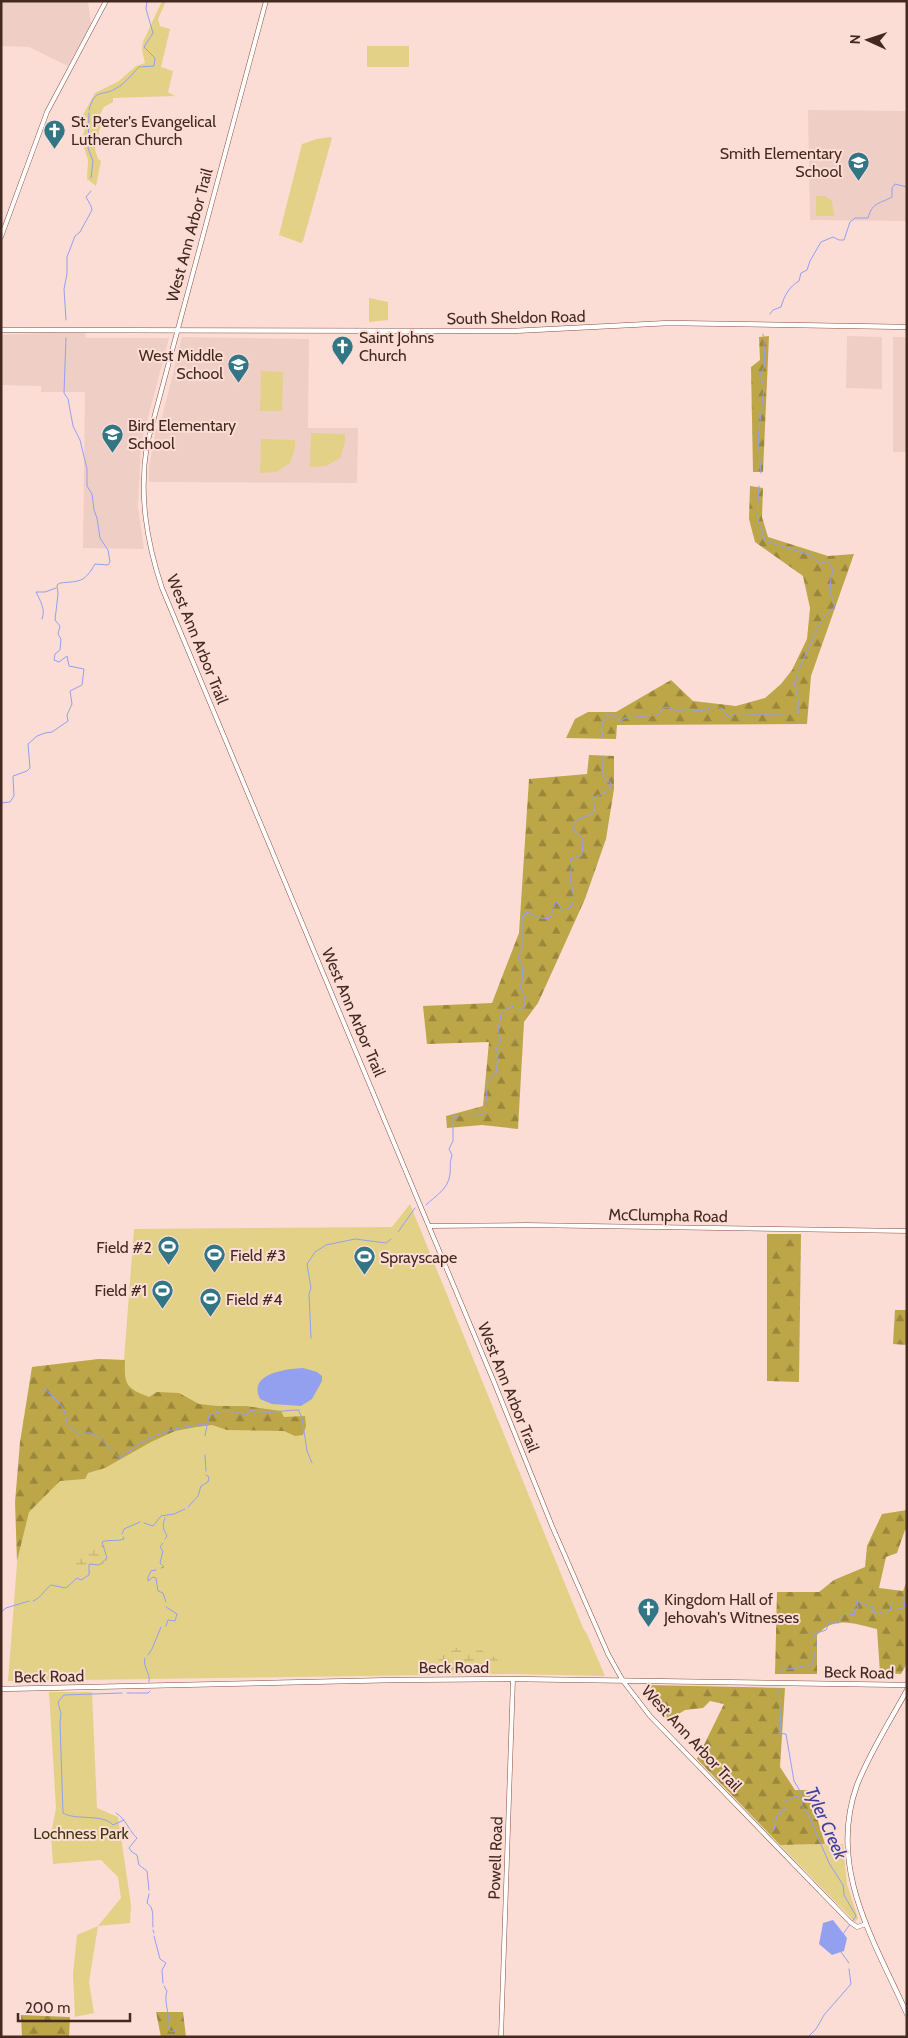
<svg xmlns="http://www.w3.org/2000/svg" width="908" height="2038" viewBox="0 0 908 2038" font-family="Cabin,sans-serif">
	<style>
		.built { fill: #efcec5 }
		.green { fill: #e3d187 }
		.forest { fill: url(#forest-firs) }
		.wetland { fill: url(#wetland-marsh) }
		.water { fill: #93a0f0 }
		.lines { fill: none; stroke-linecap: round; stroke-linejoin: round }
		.stream { stroke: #93a0f0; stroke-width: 1 }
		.tertiary-casing { stroke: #8b4e3d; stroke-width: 5 }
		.secondary-casing { stroke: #8b4e3d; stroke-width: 5.5 }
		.tertiary { stroke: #fff; stroke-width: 4 }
		.secondary { stroke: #fff; stroke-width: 4.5 }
		.labels { text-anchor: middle; stroke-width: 4; stroke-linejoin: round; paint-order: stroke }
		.poi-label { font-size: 16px; fill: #442921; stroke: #fbddd5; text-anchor: start }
		.street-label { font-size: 16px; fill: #442921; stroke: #fbddd5 }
		.park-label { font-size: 16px; fill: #3f360d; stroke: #fbddd5 }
		.water-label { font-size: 18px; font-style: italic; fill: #3d419d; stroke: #fbddd5 }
	</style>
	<defs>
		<pattern id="forest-firs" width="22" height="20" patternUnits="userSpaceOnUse" patternTransform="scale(1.25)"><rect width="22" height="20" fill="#bca648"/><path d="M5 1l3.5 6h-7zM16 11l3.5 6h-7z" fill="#9a873c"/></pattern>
		<pattern id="wetland-marsh" width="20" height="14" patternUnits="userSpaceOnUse" patternTransform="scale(1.25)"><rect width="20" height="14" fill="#e3d187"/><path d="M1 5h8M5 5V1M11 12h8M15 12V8" fill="none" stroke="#c4b374"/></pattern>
	</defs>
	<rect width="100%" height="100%" fill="#fbddd5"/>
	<!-- built -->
	<g class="built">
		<polygon points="1,1 88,1 91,25 68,66 29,47 1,46"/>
		<polygon points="808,110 907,111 907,221 810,220"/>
		<polygon points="42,333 85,333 86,338 169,338 141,444 138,507 144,549 83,548 85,392 41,392 41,386 1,385 1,335"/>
		<polygon points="847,336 882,337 882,389 846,388"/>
		<polygon points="182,337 309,339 308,428 358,428 357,483 149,482 149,467 156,429 159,429"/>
		<rect x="893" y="337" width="14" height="115"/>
	</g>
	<!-- green -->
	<g class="green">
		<polygon points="162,1 166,1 158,19 160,26 170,29 161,67 173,71 168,92 175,96 113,98 113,102 104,107 100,115 101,124 95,149 98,159 101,161 96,186 87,179 88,160 82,141 85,126 83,115 95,93 119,81 136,66 145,63 142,50 143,42"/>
		<rect x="367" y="46" width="42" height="21"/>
		<polygon points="330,137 332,138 303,241 301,243 279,235 302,144 317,139"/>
		<polygon points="816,196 825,196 832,201 834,216 816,216"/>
		<polygon points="369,298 388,302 388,320 369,322"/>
		<polygon points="261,371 283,372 282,411 260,411"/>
		<polygon points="311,433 345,434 345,442 340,458 326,466 310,467"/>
		<polygon points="261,439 295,440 295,448 290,463 276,472 260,473"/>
		<polygon points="410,1204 583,1628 587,1634 605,1676 509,1674 8,1681 32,1367 99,1359 124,1360 134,1229 392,1227"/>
		<polygon points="49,1692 92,1692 97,1808 118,1817 131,1905 130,1923 98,1926 89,1982 94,2013 75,2017 73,1974 77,1935 98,1926 121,1898 118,1877 101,1860 53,1864 51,1834 56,1808"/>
		<polygon points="843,1844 847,1884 858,1918 855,1922 780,1845"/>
	</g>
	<!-- forest -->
	<g class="forest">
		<polygon points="769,336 763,472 753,472 751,367 760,360 759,337"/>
		<polygon points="750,486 763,488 762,517 768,537 828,556 854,554 811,676 807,724 617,725 616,739 566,738 575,719 588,712 616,712 671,680 693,701 736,706 765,698 781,684 792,670 807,639 810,608 803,576 755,542 749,519"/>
		<polygon points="589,755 614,756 614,789 606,839 585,899 538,1003 524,1022 518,1129 482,1125 447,1128 446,1116 483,1106 489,1042 427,1044 423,1006 492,1003 519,933 529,779 587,774"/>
		<polygon points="767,1234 801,1234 799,1382 767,1381"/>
		<polygon points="895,1310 907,1310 907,1345 893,1344"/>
		<path d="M99 1359 125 1360C124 1385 126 1388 149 1397L157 1392 179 1393 199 1404 217 1406H246L281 1411 284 1417 305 1416 306 1426 303 1435 295 1436 284 1431 227 1430 212 1425 196 1427 175 1431 151 1442 105 1468 88 1473 85 1479 60 1481 29 1512 17 1561 15 1502 20 1442 32 1367Z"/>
		<path d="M907 1510V1530H905L897 1553 886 1557 879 1588 903 1591 907 1581V1663L901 1674 880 1673 877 1629C854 1624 835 1615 817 1635V1674H775L777 1592H819L834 1580 865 1567 867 1546 882 1514Z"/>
		<polygon points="647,1685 785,1688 780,1767 795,1790 813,1790 816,1814 825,1844 780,1845 697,1759 724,1704 710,1701 703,1708 685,1710 667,1721 644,1695"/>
		<polygon points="156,2012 183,2012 186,2037 161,2037"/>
		<polygon points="21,2015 70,2017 69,2037 22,2037"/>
	</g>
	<!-- wetland -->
	<g class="wetland">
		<path d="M97 1538C110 1546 113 1570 92 1565L90 1574 86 1577 82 1576 73 1564H69L67 1560 87 1547 90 1540Z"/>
		<path d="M466 1645C479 1646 486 1655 497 1658L499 1664 494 1673 444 1675 437 1654Z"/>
	</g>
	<!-- water -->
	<g class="water">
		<path d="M303 1368 317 1372 322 1376V1381L312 1399 301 1406 272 1404 260 1399C247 1373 287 1369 303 1368Z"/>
		<polygon points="833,1920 847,1938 844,1951 832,1955 819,1944 823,1923"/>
	</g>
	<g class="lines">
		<!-- stream -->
		<g class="stream">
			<polyline points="154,1 163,1"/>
			<path d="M89 110C95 87 102 97 115 89 125 84 131 75 139 67L154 66 155 58 144 47 153 33 146 9 147 1"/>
			<polyline points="89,113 88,148 93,161 91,178"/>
			<path d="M770 314 773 310 781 307C784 296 789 287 799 281L801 273 807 270 810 261 821 242 833 237 839 240H844L850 222 855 218H868C873 201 880 204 892 197V188L895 184 907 187"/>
			<polyline points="66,320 64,289 67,274 67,257 75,236 80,232 92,210 91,206 86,197 91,191"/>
			<path d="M761 473 758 439 764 387 760 374C761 371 763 370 764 367 765 364 764 338 763 334"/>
			<path d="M42 619C46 610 40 600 36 592H45L56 588"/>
			<path d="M603 738 601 728 606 715H613L621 721 625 718 658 715 662 709 667 707 678 711 684 709 704 711 711 707 722 708 728 717 737 713C740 715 791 714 798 713V699L794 683 797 679V674L821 621 835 606 830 592 831 578 833 570 828 561 820 564 813 556 765 541 757 516 759 486"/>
			<path d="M1 803 10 802 14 796 13 776 27 771 30 768 28 744 37 736 45 733 52 732 68 721 67 715 72 704 70 691 82 685 84 669 69 666 67 656 59 662 54 660 55 654 60 650 61 639 58 634 60 626 55 620 58 594 57 585 60 583C80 581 84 583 95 564L108 565 110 562 108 550 100 538 97 518 94 510 92 494 87 486V469L80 440 73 426 68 399 64 393 66 338"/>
			<path d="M426 1205C436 1195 448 1190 450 1174 451 1164 449 1166 452 1155L449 1149 453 1141V1116L480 1115 485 1113 488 1080 497 1072 496 1066 499 1059 497 1057 498 1053 496 1049 501 1041 498 1030 501 1014 504 1010 516 1005 521 1010C528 1004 525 995 520 987L523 982 522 964 518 958 522 948V917L527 912 536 917 548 919 551 916 555 903 557 902 562 910C583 908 569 885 570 875 571 868 573 866 570 859L582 855 583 839 576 833 573 826 576 820 592 814 595 809 593 798C600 793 610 794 611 783L603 778V756"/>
			<polyline points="398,1232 415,1208"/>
			<polyline points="311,1338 309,1294 311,1288 307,1264 315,1252 326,1245 355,1239 386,1243 391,1239"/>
			<path d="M43 1386C47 1392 62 1405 63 1408 69 1422 62 1423 78 1434 82 1434 87 1432 91 1433 102 1436 110 1452 120 1458 127 1455 132 1448 139 1444 161 1431 183 1426 208 1424"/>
			<polyline points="299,1411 302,1418 307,1451 312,1463"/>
			<path d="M205 1436 209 1416C219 1409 237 1411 247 1415L251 1410C266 1415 283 1410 299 1410"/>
			<polyline points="205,1455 206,1471"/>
			<polyline points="188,1507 198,1496 201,1486 208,1482 209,1477 206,1475"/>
			<path d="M165 1518C162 1526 163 1529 167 1536L165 1539"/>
			<polyline points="144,1523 153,1526 161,1516 174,1514 185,1509"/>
			<polyline points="122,1534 124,1529 140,1522"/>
			<polyline points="161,1568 164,1567 160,1563 163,1551 160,1547 163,1543"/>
			<polyline points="156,1570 151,1571 148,1577 148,1581 153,1577 156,1578 158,1591 163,1593 166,1602"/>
			<path d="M33 1601C42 1597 44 1590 51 1585L66 1588 77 1578 81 1580 89 1575V1564L99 1565 107 1558 102 1542C109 1539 116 1542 124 1539L123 1537"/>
			<polyline points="166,1607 177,1614 175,1621 168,1620 166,1626"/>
			<polyline points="1,1612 6,1608 29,1601"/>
			<polyline points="148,1655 152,1649 161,1627"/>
			<path d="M145 1658C142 1667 151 1673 149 1682"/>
			<path d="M780 1672 782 1669C793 1670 800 1666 811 1665 814 1657 819 1643 814 1634L826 1630 829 1623H839L840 1618 845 1613 855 1615 854 1610 858 1608 856 1601 873 1607V1612L877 1614 882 1612 890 1611 892 1601 900 1609 905 1607 903 1597 907 1593"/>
			<polyline points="779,1689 781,1731 778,1733 786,1734 794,1781 802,1794 802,1806 808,1814 829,1863 843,1885 844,1895 856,1916 843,1934"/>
			<path d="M122 1693 64 1695 58 1702 61 1714 60 1723 63 1813C76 1821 102 1813 113 1825L124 1820"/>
			<polyline points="127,1693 148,1693 150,1691"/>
			<path d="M116 1813C126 1819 129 1831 137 1838L129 1848 132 1852 137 1855 139 1865 147 1871 149 1890"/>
			<polyline points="770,1834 774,1830 777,1815 785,1809 786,1801 796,1796 800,1798"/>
			<path d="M149 1894 147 1903C155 1908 152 1918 153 1927"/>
			<polyline points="153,1930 154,1933"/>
			<polyline points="154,1936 160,1959 166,1963 162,1970 163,1983"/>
			<polyline points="841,1952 849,1963"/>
			<path d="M164 1986 167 1991C163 2001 171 2017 169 2030L171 2032 176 2030 175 2037"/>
			<polyline points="808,2037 816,2029 824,2015 851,1984 849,1969"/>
		</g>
		<defs>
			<g id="tertiary">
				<path d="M266 1 147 444C139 494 146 540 162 588L494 1382 552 1526 608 1654 623 1681 650 1716 850 1922 857 1927 866 1924"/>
				<polyline points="1,237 47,112 106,1"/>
				<polyline points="429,1226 526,1225 907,1231"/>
				<polyline points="501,2037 513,1679"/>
			</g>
			<g id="secondary">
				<polyline points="1,330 513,331 669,323 907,327"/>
				<polyline points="1,1689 394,1680 513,1679 907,1685"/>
				<path d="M907 1690C890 1721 870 1752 857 1785 827 1868 874 1940 907 2014"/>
			</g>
		</defs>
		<!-- tertiary casing -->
		<use href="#tertiary" class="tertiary-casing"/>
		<!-- secondary casing -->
		<use href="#secondary" class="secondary-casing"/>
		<!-- tertiary -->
		<use href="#tertiary" class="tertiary"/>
		<!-- secondary -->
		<use href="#secondary" class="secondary"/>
	</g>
	<!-- icons -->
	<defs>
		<symbol id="church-pin" viewBox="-11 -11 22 30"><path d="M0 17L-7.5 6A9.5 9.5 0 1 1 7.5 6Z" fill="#327686" stroke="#fbddd5"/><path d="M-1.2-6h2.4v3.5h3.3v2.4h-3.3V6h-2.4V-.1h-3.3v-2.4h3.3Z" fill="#fff"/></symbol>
		<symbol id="school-pin" viewBox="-11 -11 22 30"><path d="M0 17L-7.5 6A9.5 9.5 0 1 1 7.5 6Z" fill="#327686" stroke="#fbddd5"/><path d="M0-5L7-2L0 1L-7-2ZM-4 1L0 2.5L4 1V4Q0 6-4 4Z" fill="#fff"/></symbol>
		<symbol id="stadium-pin" viewBox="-11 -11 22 30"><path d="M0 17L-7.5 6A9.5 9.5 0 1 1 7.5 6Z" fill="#327686" stroke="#fbddd5"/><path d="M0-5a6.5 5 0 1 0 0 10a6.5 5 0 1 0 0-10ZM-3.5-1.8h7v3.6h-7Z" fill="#fff"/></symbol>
	</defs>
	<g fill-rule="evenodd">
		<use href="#church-pin" x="42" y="118" width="25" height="34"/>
		<use href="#school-pin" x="846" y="150" width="25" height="34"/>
		<use href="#church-pin" x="330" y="334" width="25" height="34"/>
		<use href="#school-pin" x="226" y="352" width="25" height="34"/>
		<use href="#school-pin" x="100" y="422" width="25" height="34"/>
		<use href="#stadium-pin" x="156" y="1234" width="25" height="34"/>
		<use href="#stadium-pin" x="202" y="1242" width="25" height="34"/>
		<use href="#stadium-pin" x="352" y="1244" width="25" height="34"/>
		<use href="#stadium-pin" x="150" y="1278" width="25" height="34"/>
		<use href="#stadium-pin" x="198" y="1286" width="25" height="34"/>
		<use href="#church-pin" x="636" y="1596" width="25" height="34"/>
	</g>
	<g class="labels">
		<!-- poi labels -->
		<g class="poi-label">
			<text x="71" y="127">St. Peter's Evangelical<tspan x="71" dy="18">Lutheran Church</tspan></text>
			<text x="842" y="159" text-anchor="end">Smith Elementary<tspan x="842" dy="18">School</tspan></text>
			<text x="359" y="343">Saint Johns<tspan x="359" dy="18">Church</tspan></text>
			<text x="223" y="361" text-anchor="end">West Middle<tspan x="223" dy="18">School</tspan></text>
			<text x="128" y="431">Bird Elementary<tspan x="128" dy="18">School</tspan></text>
			<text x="152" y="1253" text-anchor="end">Field #2</text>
			<text x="230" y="1261">Field #3</text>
			<text x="380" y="1263">Sprayscape</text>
			<text x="147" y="1296" text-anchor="end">Field #1</text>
			<text x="226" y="1305">Field #4</text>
			<text x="664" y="1605">Kingdom Hall of<tspan x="664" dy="18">Jehovah's Witnesses</tspan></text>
		</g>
		<!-- street labels -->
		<g class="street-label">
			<text transform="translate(189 235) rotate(-75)" y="6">West Ann Arbor Trail</text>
			<text transform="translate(516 317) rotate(-1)" y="6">South Sheldon Road</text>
			<text transform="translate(198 639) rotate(68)" y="6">West Ann Arbor Trail</text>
			<text transform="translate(354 1012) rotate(67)" y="6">West Ann Arbor Trail</text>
			<text transform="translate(668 1215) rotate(1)" y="6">McClumpha Road</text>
			<text transform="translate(509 1387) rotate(68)" y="6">West Ann Arbor Trail</text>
			<text x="454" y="1673">Beck Road</text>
			<text transform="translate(859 1672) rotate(1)" y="6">Beck Road</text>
			<text transform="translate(49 1676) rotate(-1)" y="6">Beck Road</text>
			<text transform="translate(692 1738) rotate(47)" y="6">West Ann Arbor Trail</text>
			<text transform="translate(495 1858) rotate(-88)" y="6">Powell Road</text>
		</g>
		<!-- park labels -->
		<g class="park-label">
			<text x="81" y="1839">Lochness Park</text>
		</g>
		<!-- water labels -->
		<g class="water-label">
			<text transform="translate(826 1823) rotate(66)" y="6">Tyler Creek</text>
		</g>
	</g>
	<!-- border -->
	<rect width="908" height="2038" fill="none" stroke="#442921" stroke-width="5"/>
	<!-- north arrow -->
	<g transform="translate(868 40) rotate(273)" stroke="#fbddd5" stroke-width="4" paint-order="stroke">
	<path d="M0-4L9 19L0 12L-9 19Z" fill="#442921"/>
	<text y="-8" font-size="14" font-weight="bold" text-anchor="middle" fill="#442921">N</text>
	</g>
	<!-- scale -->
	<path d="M18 2013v8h112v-8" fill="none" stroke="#442921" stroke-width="2.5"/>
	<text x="25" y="2013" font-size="15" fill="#442921" stroke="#fbddd5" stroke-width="4" paint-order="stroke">200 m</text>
</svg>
